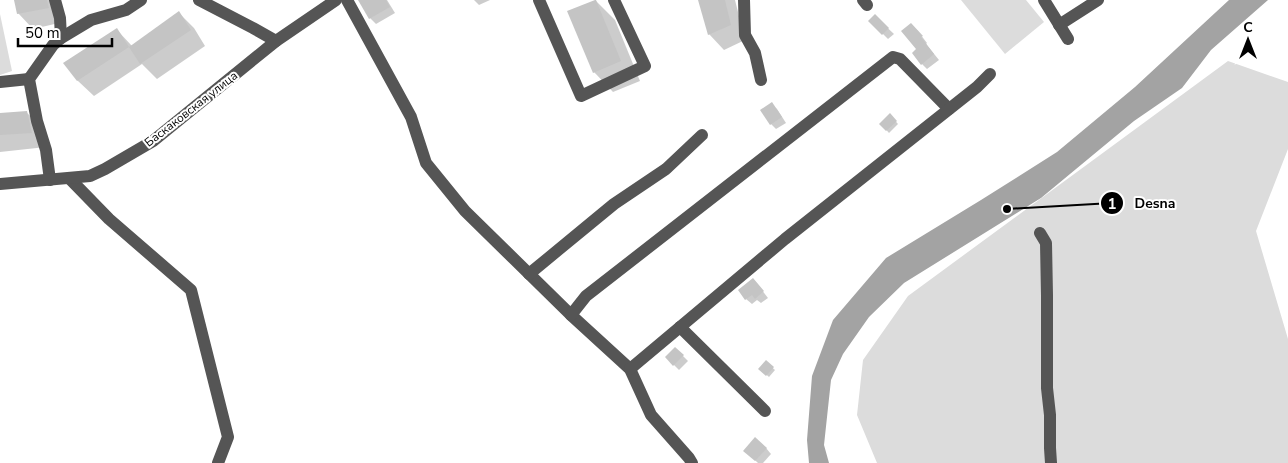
<svg xmlns="http://www.w3.org/2000/svg" width="1288" height="463" viewBox="0 0 1288 463" font-family="'Nunito Sans',sans-serif">
	<style>
		.green { fill: #dcdcdc }
		.water { fill: #a3a3a3 }
		.shadow { fill: #0003 }
		.building { fill: #c4c4c4 }
		.lines { fill: none; stroke-linecap: round; stroke-linejoin: round }
		.minor { stroke: #555; stroke-width: 12 }
		.labels { text-anchor: middle; stroke-width: 4; stroke-linejoin: round; paint-order: stroke }
		.street-label { font-size: 12px; fill: #000; stroke: #fff }
		.leader { fill: none; stroke: #000; stroke-width: 2 }
		.callout-dot { fill: #000; stroke: #fff; stroke-width: 2 }
		.mark-label { font-size: 15px; text-anchor: middle; font-weight: bold; fill: #fff }
		.callout-label { font-size: 14px; text-anchor: middle; font-weight: bold; fill: #000; stroke: #fff; stroke-width: 4; stroke-linejoin: round; paint-order: stroke }
	</style>
	<rect width="100%" height="100%" fill="#fff"/>
	<!-- green -->
	<g class="green">
		<polygon points="961,0 1026,0 1044,22 1005,54"/>
		<polygon points="0,14 12,71 0,75"/>
		<polygon points="1228,61 1288,82 1288,149 1256,231 1288,339 1288,463 877,463 857,415 863,360 908,296"/>
	</g>
	<!-- water -->
	<polygon class="water" points="1229,0 1268,0 1211,50 1182,88 1134,121 1041,198 904,283 869,317 843,354 831,380 824,445 829,463 809,463 807,440 812,376 833,320 886,258 981,200 1057,152 1135,87"/>
	<!-- shadow -->
	<g class="shadow">
		<polygon points="15,0 55,0 59,23 33,29 18,13"/>
		<polygon points="365,0 387,0 395,13 376,24 370,18 361,2"/>
		<polygon points="474,0 490,0 479,5"/>
		<polygon points="700,0 735,0 745,40 724,50 709,34"/>
		<polygon points="596,1 615,20 640,81 613,92 594,72"/>
		<polygon points="179,13 194,28 205,46 157,79 142,64 94,96 78,81 65,63 117,30 132,46"/>
		<polygon points="875,16 894,34 888,39 870,21"/>
		<polygon points="917,30 927,43 926,44 939,60 927,69 922,64 918,50"/>
		<polygon points="771,104 777,109 786,123 776,129 771,124"/>
		<polygon points="26,112 42,127 46,147 0,152 0,114"/>
		<polygon points="890,115 898,124 889,133 881,124"/>
		<polygon points="758,285 768,298 761,303 757,300 752,304 746,299"/>
		<polygon points="675,348 688,361 679,370 666,357"/>
		<polygon points="766,362 775,370 769,377 760,369"/>
		<polygon points="766,448 771,454 763,463 758,463 744,450"/>
	</g>
	<!-- building -->
	<g class="building">
		<polygon points="14,0 47,0 49,8 17,14"/>
		<polygon points="358,0 386,0 390,7 369,19"/>
		<polygon points="595,0 596,0 621,61 593,73 567,11"/>
		<polygon points="698,0 725,0 731,25 708,35"/>
		<polygon points="179,11 191,30 140,64 129,47"/>
		<polygon points="875,14 889,28 882,35 868,21"/>
		<polygon points="911,23 923,36 921,37 934,54 921,65 912,53 916,49 901,31"/>
		<polygon points="117,28 129,47 77,81 63,63"/>
		<polygon points="772,102 782,117 770,125 760,110"/>
		<polygon points="27,111 32,133 0,135 0,113"/>
		<polygon points="890,113 897,121 886,131 879,124"/>
		<polygon points="753,278 764,291 755,299 752,295 745,300 738,290"/>
		<polygon points="675,347 684,355 673,366 665,357"/>
		<polygon points="766,360 774,367 766,376 758,369"/>
		<polygon points="755,437 767,448 755,461 743,451"/>
	</g>
	<g class="lines">
		<!-- minor -->
		<g class="minor">
			<polyline points="199,0 253,28 276,41"/>
			<polyline points="347,0 411,117 426,163 465,211 571,315 630,369 651,415 689,458 692,463"/>
			<polyline points="539,0 581,96 645,66 614,0"/>
			<polyline points="744,0 745,35 755,53 761,80"/>
			<polyline points="863,0 867,5"/>
			<polyline points="1044,0 1068,39"/>
			<polyline points="1059,25 1098,0"/>
			<polyline points="61,38 91,20 126,10 141,0"/>
			<polyline points="0,82 29,79"/>
			<polyline points="70,179 109,219 191,290 228,437 218,463"/>
			<polyline points="50,180 46,150 37,121 29,79 53,45 61,38 60,18 55,0"/>
			<polyline points="0,184 90,176 105,169 153,141 276,41 336,0"/>
			<polyline points="1040,233 1046,243 1047,295 1047,388 1050,415 1050,448 1051,463"/>
			<polyline points="529,274 614,204 666,169 702,135"/>
			<polyline points="571,315 586,296 893,57 900,59 949,109"/>
			<polyline points="680,327 765,411"/>
			<polyline points="630,369 785,239 977,87 990,74"/>
		</g>
	</g>
	<g class="labels">
		<!-- street labels -->
		<g class="street-label">
			<text transform="translate(191 109) rotate(-38)" y="4">Баскаковская улица</text>
		</g>
	</g>
	<!-- callouts -->
	<path class="leader" d="M1007 209L1112 203"/>
	<g class="callout-dot">
		<circle cx="1007" cy="209" r="5"/>
		<circle cx="1112" cy="203" r="12"/>
	</g>
	<g class="mark-label">
		<text x="1112" y="209">1</text>
	</g>
	<g class="callout-label">
		<text x="1155" y="208">Desna</text>
	</g>
	<!-- north arrow -->
	<g transform="translate(1248 40)" stroke="#ffffff" stroke-width="4" paint-order="stroke">
	<path d="M0-4L9 19L0 12L-9 19Z" fill="#000000"/>
	<text y="-8" font-size="14" font-weight="bold" text-anchor="middle" fill="#000000">С</text>
	</g>
	<!-- scale -->
	<path d="M18 38v8h94v-8" fill="none" stroke="#000000" stroke-width="2.5"/>
	<text x="25" y="38" font-size="15" fill="#000000" stroke="#ffffff" stroke-width="4" paint-order="stroke">50 m</text>
</svg>
